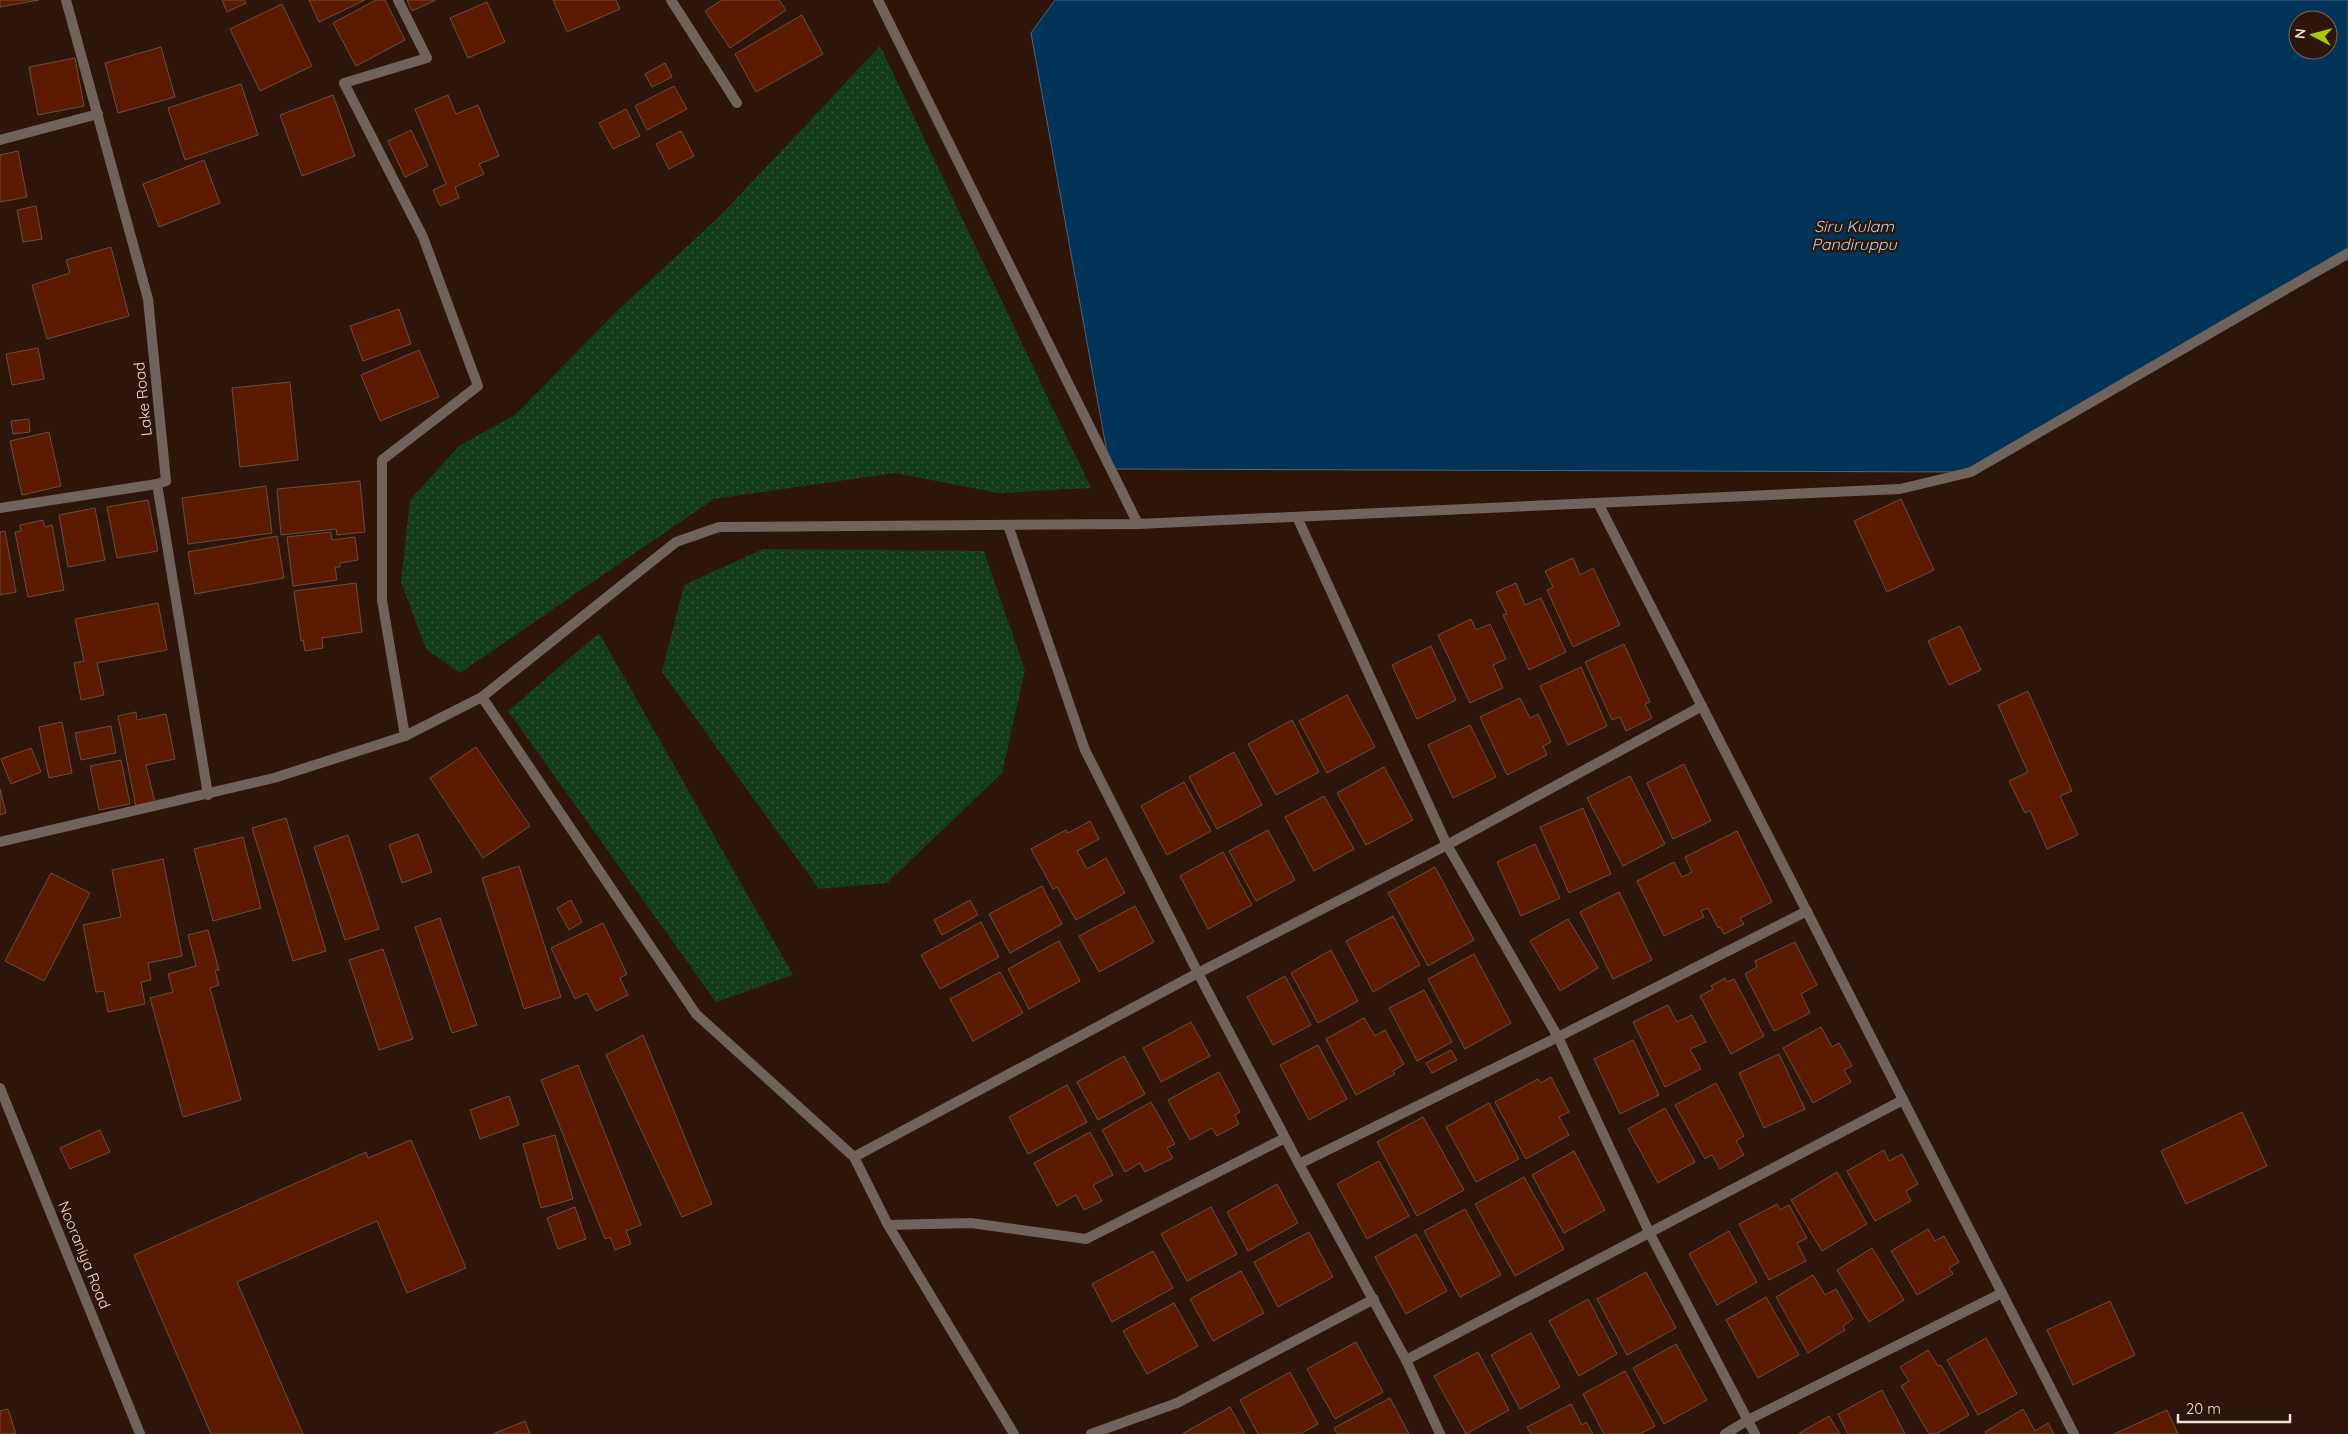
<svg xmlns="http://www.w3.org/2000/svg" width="2348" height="1434" viewBox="0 0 2348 1434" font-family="Quicksand,sans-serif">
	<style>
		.grass { fill: url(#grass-dots) }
		.water { fill: #023358; stroke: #49677e; fill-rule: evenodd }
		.building { fill: #5c1b00; stroke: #6a4d42 }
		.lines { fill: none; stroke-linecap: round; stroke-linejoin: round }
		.minor { stroke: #6f635b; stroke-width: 10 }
		.labels { text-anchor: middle; stroke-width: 4.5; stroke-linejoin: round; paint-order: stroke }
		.street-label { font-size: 15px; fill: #f0dfd6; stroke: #2d1609 }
		.water-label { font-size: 16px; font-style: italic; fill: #b5d3f1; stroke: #2d1609 }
	</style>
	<defs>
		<pattern id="grass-dots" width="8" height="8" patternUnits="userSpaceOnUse" patternTransform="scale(1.25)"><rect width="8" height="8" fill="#133b1d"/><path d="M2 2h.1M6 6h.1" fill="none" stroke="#36573d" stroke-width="1.8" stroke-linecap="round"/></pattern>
	</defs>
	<rect width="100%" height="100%" fill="#2d1609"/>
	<!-- grass -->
	<g class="grass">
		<polygon points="880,46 1091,488 998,493 895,473 714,499 460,673 426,649 401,582 410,500 459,446 515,415 617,311 721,215"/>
		<polygon points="763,549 984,551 1025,670 1002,773 887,883 819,889 662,672 684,585"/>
		<polygon points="599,633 793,975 716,1002 508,711"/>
	</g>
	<!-- water -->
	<path class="water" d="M1055 0H2348V259L1971 472 1110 469 1031 33ZM2298 20H2328V50H2298Z"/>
	<!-- building -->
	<g class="building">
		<polygon points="0,0 39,0 0,7"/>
		<polygon points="222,0 244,0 246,3 227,12"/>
		<polygon points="309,0 365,0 319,22"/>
		<polygon points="376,0 385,0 405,40 356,66 333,23"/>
		<polygon points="407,0 436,0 412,11"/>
		<polygon points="553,0 616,0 620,9 567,32"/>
		<polygon points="722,0 779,0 786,10 730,48 705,11"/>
		<polygon points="487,2 505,42 468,58 450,18"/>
		<polygon points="282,4 312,66 260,91 230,29"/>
		<polygon points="802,15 823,54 756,92 735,54"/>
		<polygon points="161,47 175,97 118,113 105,63"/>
		<polygon points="75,58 84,106 38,115 29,67"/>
		<polygon points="665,63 672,77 652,87 645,74"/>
		<polygon points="241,84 258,135 185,160 168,108"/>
		<polygon points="674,86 687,109 647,130 635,106"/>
		<polygon points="333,95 355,156 302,176 280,115"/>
		<polygon points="448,95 456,114 478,105 499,156 479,164 484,174 455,187 459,198 440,206 433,190 446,184 415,109"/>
		<polygon points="626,109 640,136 613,149 599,123"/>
		<polygon points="411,130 428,166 405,177 388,141"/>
		<polygon points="681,131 694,156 669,169 656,144"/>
		<polygon points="18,151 27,197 0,202 0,155"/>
		<polygon points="204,160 220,203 159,227 143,184"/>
		<polygon points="36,206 42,239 23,242 17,210"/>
		<polygon points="111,247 129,316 47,339 32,285 70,273 66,260"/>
		<polygon points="399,309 411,344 363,361 350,326"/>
		<polygon points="38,348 44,379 12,385 6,354"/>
		<polygon points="419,350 439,397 380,421 361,375"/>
		<polygon points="290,382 298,460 240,467 232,388"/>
		<polygon points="29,419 30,432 13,434 11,421"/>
		<polygon points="49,432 61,486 22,495 10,441"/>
		<polygon points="360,481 365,532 337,535 336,529 281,535 277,489"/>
		<polygon points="266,486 272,533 188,544 182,498"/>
		<polygon points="1901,499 1934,570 1887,592 1854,521"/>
		<polygon points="148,500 158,551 117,558 107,507"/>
		<polygon points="95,508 105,560 68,567 59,515"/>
		<polygon points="43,520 45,527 52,525 64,590 28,597 15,532 21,531 20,525"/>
		<polygon points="5,531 16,592 0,595 0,532"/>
		<polygon points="331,532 332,540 355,537 358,560 340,563 340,567 335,567 337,580 293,586 287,537"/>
		<polygon points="277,536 284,578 195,594 188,552"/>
		<polygon points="1573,558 1580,575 1593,568 1620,625 1573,647 1547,590 1553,587 1545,571"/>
		<polygon points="356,583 362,632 322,638 323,648 305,651 303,640 301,641 294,591"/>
		<polygon points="1516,583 1525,605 1541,598 1566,652 1529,670 1503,615 1507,614 1496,592"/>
		<polygon points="158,603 167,650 97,663 104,695 81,700 74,663 84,661 75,619"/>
		<polygon points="1471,619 1476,630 1490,624 1506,659 1493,665 1503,688 1470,703 1438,635"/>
		<polygon points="1960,626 1981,670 1949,685 1928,641"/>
		<polygon points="1624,644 1650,702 1645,704 1652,718 1626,731 1620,717 1612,720 1585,662"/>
		<polygon points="1431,646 1456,700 1417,719 1392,665"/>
		<polygon points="1581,667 1607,726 1568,745 1540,686"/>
		<polygon points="2028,691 2072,791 2060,796 2078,835 2047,849 2030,810 2025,813 2009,781 2028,772 1998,705"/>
		<polygon points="1347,695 1375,747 1327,773 1299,721"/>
		<polygon points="1520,698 1530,718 1538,714 1551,742 1543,746 1547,755 1507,775 1480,717"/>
		<polygon points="136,712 137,720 166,714 175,759 146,765 155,803 136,807 118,716"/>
		<polygon points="1292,720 1319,772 1276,795 1248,744"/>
		<polygon points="62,722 72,773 49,778 39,727"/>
		<polygon points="1470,725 1496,777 1453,798 1428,745"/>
		<polygon points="111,726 116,753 81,760 75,733"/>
		<polygon points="476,747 530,826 483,858 430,778"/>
		<polygon points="31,748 41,772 11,784 1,759"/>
		<polygon points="1234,752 1262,805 1217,829 1189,777"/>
		<polygon points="121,760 130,804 99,810 90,766"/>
		<polygon points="1684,764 1711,821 1673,839 1647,783"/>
		<polygon points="1384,767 1413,820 1366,845 1337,793"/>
		<polygon points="1630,776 1665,844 1623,866 1587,798"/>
		<polygon points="1184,782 1211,831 1167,855 1141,806"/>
		<polygon points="0,789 6,813 0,815"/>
		<polygon points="1324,796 1354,849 1314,871 1285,817"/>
		<polygon points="1583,808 1611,874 1569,893 1540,827"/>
		<polygon points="286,818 326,951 293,961 252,828"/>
		<polygon points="1090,821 1099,839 1077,851 1087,869 1106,858 1125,893 1076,920 1057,887 1053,889 1031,849 1066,830 1068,833"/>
		<polygon points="1268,830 1295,880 1256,901 1229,851"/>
		<polygon points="1737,831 1772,902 1740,918 1744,924 1724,934 1720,927 1718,928 1708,908 1701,911 1704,917 1664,936 1637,881 1674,862 1682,877 1692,872 1685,857"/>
		<polygon points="418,834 432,872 402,883 389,845"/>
		<polygon points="348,835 379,929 345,940 314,847"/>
		<polygon points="243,837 261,908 213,921 194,849"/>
		<polygon points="1535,844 1560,898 1521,916 1497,862"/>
		<polygon points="1223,852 1252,905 1208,929 1180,876"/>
		<polygon points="163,859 182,956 148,963 151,980 141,982 145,1004 108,1012 104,991 96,992 83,925 121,917 112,870"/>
		<polygon points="519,866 561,997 524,1009 482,878"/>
		<polygon points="1435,867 1474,940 1428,966 1388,893"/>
		<polygon points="51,873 90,893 44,981 5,961"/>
		<polygon points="1042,886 1062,924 1010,953 989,914"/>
		<polygon points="1619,892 1652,960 1613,979 1580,912"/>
		<polygon points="571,900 582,922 569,930 557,908"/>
		<polygon points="970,900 978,915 942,935 934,920"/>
		<polygon points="1135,906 1154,942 1099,972 1079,936"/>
		<polygon points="1393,916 1420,965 1373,992 1346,941"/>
		<polygon points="440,918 477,1025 452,1033 415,927"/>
		<polygon points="1568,919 1598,968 1560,991 1530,941"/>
		<polygon points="981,922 999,957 940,989 921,955"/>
		<polygon points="603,923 627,974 620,978 628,995 596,1011 587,993 575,999 551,948"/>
		<polygon points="208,930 219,970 215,970 219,985 210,988 241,1100 183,1117 150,998 173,992 168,974 196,966 188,935"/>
		<polygon points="1059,941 1080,981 1029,1009 1008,969"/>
		<polygon points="1795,942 1817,985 1801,994 1810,1013 1774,1031 1745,974 1757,967 1755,961"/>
		<polygon points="383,949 413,1039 379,1050 349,960"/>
		<polygon points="1331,950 1358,1001 1318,1023 1291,973"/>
		<polygon points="1474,954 1511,1023 1465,1049 1428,979"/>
		<polygon points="1000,972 1023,1013 973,1041 950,999"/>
		<polygon points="1285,976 1311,1025 1273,1045 1247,997"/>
		<polygon points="1725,978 1727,982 1734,979 1764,1036 1731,1054 1700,996 1713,989 1711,986"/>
		<polygon points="1424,990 1452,1042 1417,1061 1389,1008"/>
		<polygon points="1668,1005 1677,1022 1692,1015 1706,1042 1690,1049 1701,1069 1665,1087 1633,1022"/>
		<polygon points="1364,1018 1375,1036 1385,1030 1404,1064 1393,1071 1395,1074 1356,1095 1326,1039"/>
		<polygon points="1191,1022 1210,1056 1161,1082 1143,1048"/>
		<polygon points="1821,1027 1832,1047 1839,1043 1852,1066 1844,1070 1851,1082 1813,1103 1783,1048"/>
		<polygon points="643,1035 712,1204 682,1217 606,1055"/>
		<polygon points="1633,1040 1659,1095 1620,1114 1594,1059"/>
		<polygon points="1318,1045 1347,1099 1309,1120 1280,1065"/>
		<polygon points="1451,1050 1457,1060 1432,1073 1426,1063"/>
		<polygon points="1779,1054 1805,1109 1764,1128 1739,1073"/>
		<polygon points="1124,1056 1145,1094 1098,1120 1077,1082"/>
		<polygon points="578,1065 641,1225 626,1231 631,1244 615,1250 610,1237 605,1239 541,1080"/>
		<polygon points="1219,1072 1240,1112 1235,1115 1239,1124 1217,1136 1212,1128 1190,1140 1168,1100"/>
		<polygon points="1551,1077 1569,1112 1559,1117 1569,1135 1526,1159 1495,1102 1538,1079 1541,1083"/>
		<polygon points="1716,1083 1744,1136 1736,1141 1744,1155 1720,1169 1712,1155 1705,1159 1675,1105"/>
		<polygon points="1067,1085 1087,1122 1028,1154 1009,1117"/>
		<polygon points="509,1096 519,1125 480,1139 470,1110"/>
		<polygon points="1151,1102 1175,1144 1167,1148 1173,1158 1145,1172 1140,1163 1125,1172 1102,1130"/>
		<polygon points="1489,1103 1519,1159 1476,1182 1446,1127"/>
		<polygon points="1665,1108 1695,1162 1658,1183 1628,1129"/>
		<polygon points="2242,1112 2267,1166 2186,1204 2161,1151"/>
		<polygon points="1423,1117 1464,1190 1417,1216 1377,1142"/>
		<polygon points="100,1130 110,1152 70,1169 60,1148"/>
		<polygon points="1090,1132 1113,1175 1093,1185 1102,1201 1084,1210 1076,1195 1057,1206 1034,1163"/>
		<polygon points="555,1135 573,1199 541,1208 523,1144"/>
		<polygon points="411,1140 466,1268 407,1293 377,1221 237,1282 303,1434 211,1434 134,1255 366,1152 368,1158"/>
		<polygon points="1884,1150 1889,1161 1902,1154 1918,1184 1906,1191 1911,1201 1875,1221 1847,1171"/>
		<polygon points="1574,1151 1605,1210 1564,1233 1532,1175"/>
		<polygon points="1379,1161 1409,1216 1367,1239 1337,1184"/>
		<polygon points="1837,1172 1867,1224 1822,1251 1791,1200"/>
		<polygon points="1524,1177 1564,1249 1515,1276 1475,1204"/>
		<polygon points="1277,1184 1298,1223 1248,1251 1227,1212"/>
		<polygon points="1777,1204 1780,1210 1789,1205 1807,1238 1797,1243 1806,1261 1769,1280 1739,1224"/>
		<polygon points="575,1207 586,1239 558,1249 547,1218"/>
		<polygon points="1211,1207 1237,1254 1187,1281 1161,1234"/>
		<polygon points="1465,1209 1501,1275 1460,1297 1424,1231"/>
		<polygon points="1928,1229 1935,1241 1944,1236 1959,1262 1949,1268 1953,1274 1917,1295 1891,1251"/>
		<polygon points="1729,1231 1757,1282 1717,1305 1689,1254"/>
		<polygon points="1309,1232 1333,1277 1278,1307 1254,1262"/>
		<polygon points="1416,1234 1447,1291 1406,1314 1375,1257"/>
		<polygon points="1872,1248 1904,1300 1869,1322 1837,1270"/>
		<polygon points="1153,1251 1173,1288 1112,1322 1092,1284"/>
		<polygon points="1241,1271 1264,1313 1213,1341 1190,1299"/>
		<polygon points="1646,1272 1676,1328 1627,1355 1597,1299"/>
		<polygon points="1813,1275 1825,1295 1836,1289 1853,1319 1843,1326 1845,1330 1808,1353 1776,1297"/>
		<polygon points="1766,1297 1799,1355 1758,1378 1726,1320"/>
		<polygon points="1588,1299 1617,1354 1579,1376 1549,1321"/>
		<polygon points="2110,1301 2135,1355 2073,1385 2047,1330"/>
		<polygon points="1174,1303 1198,1346 1147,1374 1123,1331"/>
		<polygon points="1531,1333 1560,1387 1520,1409 1491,1355"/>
		<polygon points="1986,1338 2017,1394 1978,1415 1947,1360"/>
		<polygon points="1356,1342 1383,1392 1335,1419 1307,1369"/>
		<polygon points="1676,1344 1707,1400 1664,1424 1633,1368"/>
		<polygon points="1928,1350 1938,1366 1941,1365 1969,1415 1936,1434 1929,1434 1901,1386 1909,1381 1900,1367"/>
		<polygon points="1478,1352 1509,1410 1466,1434 1434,1376"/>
		<polygon points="1625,1371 1655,1426 1640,1434 1604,1434 1583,1394"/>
		<polygon points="1290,1372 1318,1424 1300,1434 1258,1434 1240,1400"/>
		<polygon points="1882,1390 1905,1434 1848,1434 1838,1414"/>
		<polygon points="1390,1398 1409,1434 1337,1434 1334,1428"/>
		<polygon points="1571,1404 1582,1425 1586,1422 1593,1434 1531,1434 1527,1427"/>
		<polygon points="1230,1407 1245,1434 1182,1434"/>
		<polygon points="8,1409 16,1434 0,1434 0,1411"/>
		<polygon points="2023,1409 2035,1431 2048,1423 2054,1434 1986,1434 1985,1432"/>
		<polygon points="2167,1410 2178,1434 2114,1434"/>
		<polygon points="1829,1416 1840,1434 1798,1434"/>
		<polygon points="525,1421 530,1434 493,1434"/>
	</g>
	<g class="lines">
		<!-- minor -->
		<g class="minor">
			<polyline points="66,0 148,299 166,481 157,484 208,795"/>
			<polyline points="398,0 427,58 344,83 423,237 478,386 382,460 382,600 405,736"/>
			<polyline points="671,0 737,103"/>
			<polyline points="0,140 98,114"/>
			<polyline points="1598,503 2074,1434"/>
			<polyline points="0,508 157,484"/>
			<polyline points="1297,517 1447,845 1558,1037 1649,1232 1755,1434"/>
			<polyline points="1138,524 1900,489 1971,472 2348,253"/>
			<polyline points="1008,525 1085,750 1198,973 1299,1164 1406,1360 1440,1434"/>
			<polyline points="482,697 696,1014 854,1157 888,1225 1014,1434"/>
			<polyline points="0,842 274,778 405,736 482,697 676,542 719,527 1138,524 878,0"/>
			<polyline points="0,1088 140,1434"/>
			<polyline points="854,1157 1198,973 1447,845 1702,706"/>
			<polyline points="1299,1164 1558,1037 1807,911"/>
			<polyline points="888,1225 971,1223 1086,1239 1285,1138"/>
			<polyline points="1406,1360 1903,1100"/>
			<polyline points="1091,1434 1177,1403 1374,1299"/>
			<polyline points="1725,1434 1748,1420 2002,1293"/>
		</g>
	</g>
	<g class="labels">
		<!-- street labels -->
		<g class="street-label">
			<text transform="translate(143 399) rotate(-96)" y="5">Lake Road</text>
			<text transform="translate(84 1255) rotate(68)" y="5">Nooraniya Road</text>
		</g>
		<!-- water labels -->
		<g class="water-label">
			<text x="1854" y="232">Siru Kulam<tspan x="1854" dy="18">Pandiruppu</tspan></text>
		</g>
	</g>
	<!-- north arrow -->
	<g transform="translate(2313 35) rotate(276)"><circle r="24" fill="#2d1609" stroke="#7b665b"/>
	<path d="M0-4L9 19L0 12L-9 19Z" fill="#aec60c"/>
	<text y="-8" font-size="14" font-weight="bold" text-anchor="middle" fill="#f0dfd6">N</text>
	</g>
	<!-- scale -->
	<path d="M2178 1414v8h112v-8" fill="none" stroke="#f0dfd6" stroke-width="2.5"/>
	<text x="2186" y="1414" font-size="15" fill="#f0dfd6" stroke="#2d1609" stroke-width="4" paint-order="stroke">20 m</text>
</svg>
